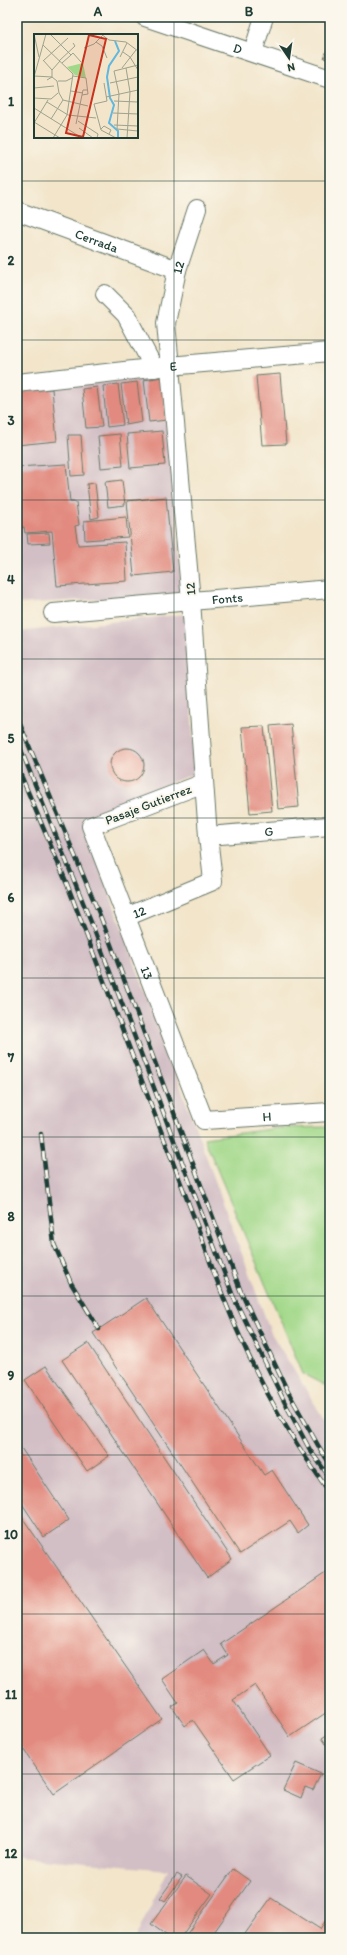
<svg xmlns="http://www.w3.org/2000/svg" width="347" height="1955" viewBox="0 0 347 1955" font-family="Itim,sans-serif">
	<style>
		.industrial { fill: #d2bec5 }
		.green { fill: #a2d889; stroke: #608a5e }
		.building { fill: #e28a7f }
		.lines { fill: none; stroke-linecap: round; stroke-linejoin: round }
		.minor-casing { stroke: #697868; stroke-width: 20 }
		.minor { stroke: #fff; stroke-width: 18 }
		.rail-casing { stroke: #1f3d34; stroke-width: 4.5 }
		.rail { stroke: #fbf7ec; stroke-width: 3; stroke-dasharray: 9; stroke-linecap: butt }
		.grid { fill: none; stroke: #1f3d34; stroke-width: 1; stroke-opacity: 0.55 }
		.labels { text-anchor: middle; stroke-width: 4; stroke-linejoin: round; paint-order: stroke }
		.street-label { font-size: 13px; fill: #1f3d34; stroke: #fbf7ec }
		.inset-river { fill: none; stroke: #62b7de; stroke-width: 2 }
		.inset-road { fill: none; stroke: #9ea28e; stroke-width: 1 }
		.view { fill: #c8321e; fill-opacity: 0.15; stroke: #c8321e; stroke-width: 2 }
		.inset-edge { fill: none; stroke: #1f3d34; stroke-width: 2 }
		.neatline { fill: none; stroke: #1f3d34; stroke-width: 1.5 }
		.grid-label { font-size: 13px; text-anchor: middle; font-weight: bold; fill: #1f3d34 }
	</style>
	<rect width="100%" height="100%" fill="#fbf7ec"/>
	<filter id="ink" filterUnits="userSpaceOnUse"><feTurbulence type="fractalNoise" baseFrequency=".025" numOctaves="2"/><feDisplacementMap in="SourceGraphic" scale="8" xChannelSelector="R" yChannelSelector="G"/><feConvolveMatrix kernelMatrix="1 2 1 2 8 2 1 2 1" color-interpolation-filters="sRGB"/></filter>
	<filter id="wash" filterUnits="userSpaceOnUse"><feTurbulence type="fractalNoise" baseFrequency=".012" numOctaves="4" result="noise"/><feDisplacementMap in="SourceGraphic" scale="16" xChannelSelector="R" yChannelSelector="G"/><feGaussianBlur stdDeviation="0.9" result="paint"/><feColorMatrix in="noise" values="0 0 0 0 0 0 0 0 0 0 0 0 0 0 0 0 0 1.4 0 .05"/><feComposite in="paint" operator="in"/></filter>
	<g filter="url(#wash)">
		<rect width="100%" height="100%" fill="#f2e5ca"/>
		<!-- industrial -->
		<g class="industrial">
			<polygon points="165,375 182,594 17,604 17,391"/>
			<polygon points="186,614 195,773 82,819 271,1333 330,1429 330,1938 135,1938 168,1870 17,1857 17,632"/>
		</g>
		<!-- green -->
		<polygon class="green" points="330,1127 330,1388 303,1374 204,1138 278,1128"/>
		<g id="blocks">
			<!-- building -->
			<g class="building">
				<polygon points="330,42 330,60 324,58"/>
				<polygon points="280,374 286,444 262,445 256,376"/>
				<polygon points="162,377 167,420 149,422 144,380"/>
				<polygon points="137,382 142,422 126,425 121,384"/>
				<polygon points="118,384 123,425 107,427 103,386"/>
				<polygon points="97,387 102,427 86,428 82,389"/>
				<polygon points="52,389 57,441 17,445 17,392"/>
				<polygon points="162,431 165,465 130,468 127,434"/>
				<polygon points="120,434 123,466 101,468 98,436"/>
				<polygon points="68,435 81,435 84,475 71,476"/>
				<polygon points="66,464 70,502 76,502 79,525 75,526 78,545 125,542 127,581 57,586 52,531 25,533 24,527 17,528 17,467"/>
				<polygon points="122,480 125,505 108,507 105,482"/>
				<polygon points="95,483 99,517 91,519 87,484"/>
				<polygon points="166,497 173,572 134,576 127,501"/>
				<polygon points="126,517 128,537 85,540 84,521"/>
				<polygon points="49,533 50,543 28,544 27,534"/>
				<polygon points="291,724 299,807 278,809 270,726"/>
				<polygon points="264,726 272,811 250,813 242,727"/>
				<circle cx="127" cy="765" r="17"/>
				<polygon points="146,1298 264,1475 272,1470 308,1525 298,1533 290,1521 240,1554 93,1333"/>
				<polygon points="88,1343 232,1559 207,1578 62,1360"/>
				<polygon points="46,1366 109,1456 87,1471 25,1380"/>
				<polygon points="17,1442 69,1520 44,1537 17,1496"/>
				<polygon points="17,1510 162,1719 54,1794 17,1740"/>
				<polygon points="330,1570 330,1710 290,1737 255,1685 233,1700 270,1755 234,1779 193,1720 185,1726 172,1707 178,1703 162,1679 204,1650 214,1664 228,1655 221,1644"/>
				<polygon points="330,1733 330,1750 322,1738"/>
				<polygon points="296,1763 321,1774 313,1790 305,1787 301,1798 283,1790"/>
				<polygon points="233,1869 250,1881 210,1938 184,1938"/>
				<polygon points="177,1874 182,1877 165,1901 160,1898"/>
				<polygon points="186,1876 212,1894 180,1938 170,1938 151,1924"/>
				<polygon points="271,1898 320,1929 330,1914 330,1938 242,1938"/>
			</g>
		</g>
	</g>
	<g filter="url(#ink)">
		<use href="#blocks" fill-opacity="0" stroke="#697868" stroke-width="1"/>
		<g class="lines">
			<defs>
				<g id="minor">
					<path id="s1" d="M145 17 330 79"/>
					<polyline points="253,52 264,17"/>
					<path id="s2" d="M17 211 177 270"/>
					<polyline points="105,294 126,315 154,368"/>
					<path id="s3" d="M17 383 169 366 330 352"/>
					<path id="s4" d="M53 613 330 589"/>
					<path id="s5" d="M204 783 91 826 204 1120 330 1112"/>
					<path id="s6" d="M208 836 330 826"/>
					<path id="s7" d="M126 917 213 881 208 836 191 601 166 323 177 270 197 209"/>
				</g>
			</defs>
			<!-- minor casing -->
			<use href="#minor" class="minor-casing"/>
			<!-- minor -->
			<use href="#minor" class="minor"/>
			<defs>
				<g id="rail">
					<polyline points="17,717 101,918 241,1292 287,1390 319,1447 330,1464"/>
					<polyline points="17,740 91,922 233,1296 285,1403 310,1450 330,1478"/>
					<path d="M17 766 67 884 201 1236C221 1295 245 1354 276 1409 292 1438 311 1466 330 1493"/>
					<polyline points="41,1134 54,1244 71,1283 99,1329"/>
				</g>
			</defs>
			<!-- rail casing -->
			<use href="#rail" class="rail-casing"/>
			<!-- rail -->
			<use href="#rail" class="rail"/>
		</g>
	</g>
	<!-- grid -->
	<path class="grid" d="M174 17V1938M17 181H330M17 340H330M17 500H330M17 659H330M17 818H330M17 978H330M17 1137H330M17 1296H330M17 1455H330M17 1614H330M17 1774H330"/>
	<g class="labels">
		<!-- street labels -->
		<g class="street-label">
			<text dy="5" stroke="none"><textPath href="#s1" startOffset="98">D</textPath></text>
			<text dy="5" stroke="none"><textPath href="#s2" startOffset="85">Cerrada</textPath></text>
			<text dy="5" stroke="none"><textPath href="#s7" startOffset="711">12</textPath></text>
			<text dy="5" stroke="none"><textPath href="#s3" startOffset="157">E</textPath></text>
			<text transform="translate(190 589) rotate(-95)" y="5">12</text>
			<text dy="5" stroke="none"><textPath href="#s4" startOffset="175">Fonts</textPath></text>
			<text transform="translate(148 804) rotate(-21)" y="5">Pasaje Gutierrez</text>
			<text dy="5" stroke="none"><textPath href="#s6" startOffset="61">G</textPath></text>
			<text dy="5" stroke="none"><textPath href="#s7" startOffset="14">12</textPath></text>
			<text dy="5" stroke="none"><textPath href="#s5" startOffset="278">13</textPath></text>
			<text dy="5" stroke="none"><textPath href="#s5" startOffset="499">H</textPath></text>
		</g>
	</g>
	<!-- overview -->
	<g transform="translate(34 34)">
		<rect width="104" height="104" fill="#f2e5ca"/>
		<path d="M49 29 52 44 41 41 33 33Z" fill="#a2d889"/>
		<path class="inset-river" d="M81 7 85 17 75 32 73 43 76 64 80 71 75 89 84 97V104"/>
		<path class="inset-road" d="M0 0 5 23M16 0 37 21M67 0 75 6 92 8 104 17M62 8 68 12 73 24M9 11 39 40 33 81 19 104M50 14 60 10 69 1M89 18 96 23 104 36M37 21 39 19 47 28M86 23 93 9M9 26 18 36M9 27 34 4M25 27 41 12 39 9M28 29 37 21M104 31 80 37 85 60 83 95 104 97M88 34 102 16M92 34 96 58 93 104M0 42 18 43 23 47 25 59 29 66 54 72M39 42 52 44 54 60 48 61M0 43 12 0M13 46 18 43V36L26 27M24 47H32L38 44M76 49 104 43M0 54 20 52M37 57 49 59M72 63 104 56M0 64 17 65 24 59M80 67 104 68M13 68 34 81 62 84M0 74 48 104M79 79 104 80M17 85 29 66M44 87 64 100 63 104M0 88 26 104M0 89 14 66M42 90 49 56H54M80 91 104 92M45 94 59 104M67 95 70 92 77 96 75 100M67 96 60 70 73 67 70 49M67 96 82 104"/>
		<path class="view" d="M55 1 72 5 49 103 32 99Z"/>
		<rect width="104" height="104" class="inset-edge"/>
	</g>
	<!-- margin -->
	<rect width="347" height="1955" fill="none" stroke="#fbf7ec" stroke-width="44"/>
	<!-- north arrow -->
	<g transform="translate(289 58) rotate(167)" stroke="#fbf7ec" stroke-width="3" paint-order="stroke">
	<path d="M0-3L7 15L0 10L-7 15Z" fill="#1f3d34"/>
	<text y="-6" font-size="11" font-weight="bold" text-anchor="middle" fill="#1f3d34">N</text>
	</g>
	<rect x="22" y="22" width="303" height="1911" class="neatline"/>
	<g class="grid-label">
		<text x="98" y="16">A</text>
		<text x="249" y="16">B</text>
		<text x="11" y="106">1</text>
		<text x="11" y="265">2</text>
		<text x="11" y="425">3</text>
		<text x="11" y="584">4</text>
		<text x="11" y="743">5</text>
		<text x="11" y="902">6</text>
		<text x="11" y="1062">7</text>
		<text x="11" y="1221">8</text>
		<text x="11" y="1380">9</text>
		<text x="11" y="1539">10</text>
		<text x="11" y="1699">11</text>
		<text x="11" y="1858">12</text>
	</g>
</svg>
